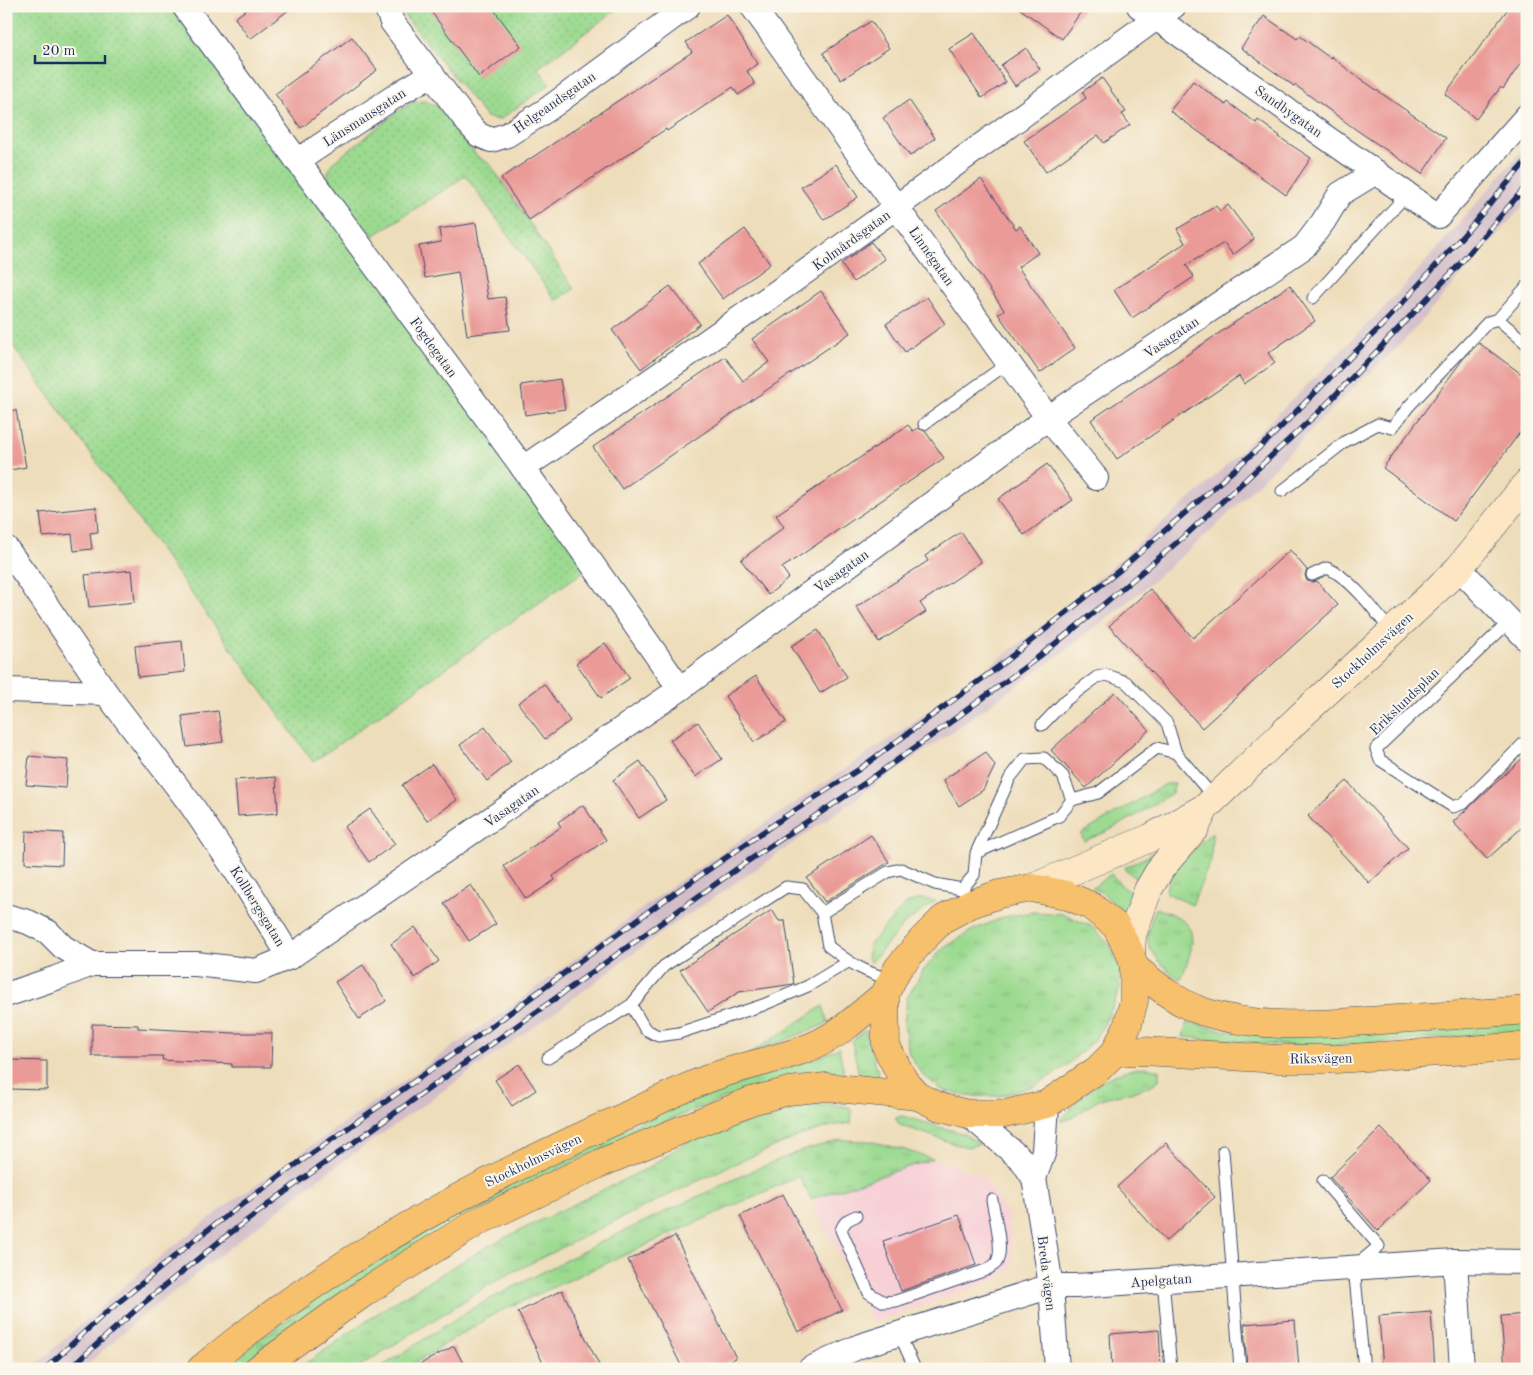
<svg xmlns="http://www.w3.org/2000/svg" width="1533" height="1375" viewBox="0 0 1533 1375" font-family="'Old Standard TT',serif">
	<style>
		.built { fill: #f7cfd5 }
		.industrial { fill: #d2bdc8 }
		.grass { fill: url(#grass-tufts); stroke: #5c8477 }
		.park { fill: url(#park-dots); stroke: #5c8477 }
		.building { fill: #ea9a97 }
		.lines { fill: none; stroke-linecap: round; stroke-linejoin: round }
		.service-casing { stroke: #3b496c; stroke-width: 13 }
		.minor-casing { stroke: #3b496c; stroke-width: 26 }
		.secondary-casing { stroke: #3b496c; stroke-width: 29 }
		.trunk-casing { stroke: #3b496c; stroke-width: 29 }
		.service { stroke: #fff; stroke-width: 11 }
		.minor { stroke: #fff; stroke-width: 24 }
		.secondary { stroke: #fce6c4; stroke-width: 28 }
		.trunk { stroke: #f7c06c; stroke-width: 28 }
		.rail-casing { stroke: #1b2f5e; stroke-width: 5.5 }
		.rail { stroke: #fbf7ec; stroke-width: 4; stroke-dasharray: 11; stroke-linecap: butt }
		.labels { text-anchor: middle; stroke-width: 4; stroke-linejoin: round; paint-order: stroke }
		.street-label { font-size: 14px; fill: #1b2f5e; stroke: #fbf7ec }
	</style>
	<defs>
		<pattern id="grass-tufts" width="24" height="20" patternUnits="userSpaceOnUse" patternTransform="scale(1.25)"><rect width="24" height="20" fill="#9cda90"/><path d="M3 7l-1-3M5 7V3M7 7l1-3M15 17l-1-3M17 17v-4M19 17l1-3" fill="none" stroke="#86bb7f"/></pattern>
		<pattern id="park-dots" width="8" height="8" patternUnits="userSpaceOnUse" patternTransform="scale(1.25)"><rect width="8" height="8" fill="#9cda90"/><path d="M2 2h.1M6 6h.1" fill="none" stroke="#86bb7f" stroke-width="1.8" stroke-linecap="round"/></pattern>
	</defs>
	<rect width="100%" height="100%" fill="#fbf7ec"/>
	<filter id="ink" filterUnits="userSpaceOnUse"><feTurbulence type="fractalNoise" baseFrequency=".02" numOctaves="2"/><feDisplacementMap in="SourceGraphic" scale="10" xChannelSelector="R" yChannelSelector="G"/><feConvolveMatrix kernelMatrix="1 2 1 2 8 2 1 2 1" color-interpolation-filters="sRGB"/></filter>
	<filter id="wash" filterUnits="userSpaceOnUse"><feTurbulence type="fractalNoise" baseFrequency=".0096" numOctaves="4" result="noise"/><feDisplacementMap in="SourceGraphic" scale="20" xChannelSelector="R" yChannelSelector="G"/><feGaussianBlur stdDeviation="1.12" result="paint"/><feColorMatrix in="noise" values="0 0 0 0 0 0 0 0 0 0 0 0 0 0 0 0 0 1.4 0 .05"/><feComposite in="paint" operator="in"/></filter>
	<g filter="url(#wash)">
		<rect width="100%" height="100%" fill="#eeddba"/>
		<!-- built -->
		<polygon class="built" points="932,1159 983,1176 1008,1215 1013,1259 1011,1269 998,1279 873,1323 811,1199"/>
		<!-- industrial -->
		<polygon class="industrial" points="1527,145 1527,201 1402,343 1344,397 1214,528 1139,593 1058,656 964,723 752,872 658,935 562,1007 315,1181 135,1322 82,1369 31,1369 141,1271 235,1199 524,997 668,889 904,729 1048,622 1205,486 1325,367 1401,290"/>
		<!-- grass -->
		<g class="grass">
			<polygon points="1166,784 1175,784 1172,793 1137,815 1108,831 1084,841 1081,834"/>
			<polygon points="1212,832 1211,860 1192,905 1165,892 1174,869"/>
			<polygon points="1166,847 1144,881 1134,877 1124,868"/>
			<polygon points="1111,874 1123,887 1137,896 1126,915 1100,891 1092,888"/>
			<polygon points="919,899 936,901 903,925 871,963 867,957 870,944 890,921 906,904"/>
			<path d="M1156 908C1163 911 1171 913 1178 917 1203 931 1188 959 1181 980 1169 973 1152 956 1148 942 1146 931 1152 918 1156 908Z"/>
			<polygon points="1032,912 1063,914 1091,926 1110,945 1120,967 1120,989 1108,1017 1095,1039 1065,1067 1034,1086 1000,1096 967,1096 942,1090 922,1074 909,1054 904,1025 907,998 922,972 941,950 971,931 1004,917"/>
			<polygon points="823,1006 828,1023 746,1056"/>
			<polygon points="1187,1022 1231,1032 1527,1022 1527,1032 1327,1046 1278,1045 1183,1037"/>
			<polygon points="865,1030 881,1082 860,1080 852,1041"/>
			<polygon points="839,1048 845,1078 729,1097 671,1119 573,1162 408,1249 344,1290 284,1331 237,1369 223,1369 256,1342 327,1291 444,1216 656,1114 774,1071 822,1056"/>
			<path d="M1146 1067 1159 1070V1080C1145 1093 1117 1092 1099 1100 1086 1106 1075 1120 1061 1121 1084 1091 1107 1071 1146 1067Z"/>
			<polygon points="836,1105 849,1107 852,1111 851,1123 831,1126 802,1135 727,1167 617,1220 499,1279 355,1369 298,1369 391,1304 490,1245 648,1168 686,1142 797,1106"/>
			<polygon points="903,1116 964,1134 980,1144 968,1147 955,1144 900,1125 895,1118"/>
			<polygon points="840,1140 869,1141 905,1150 932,1159 811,1199 799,1176 494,1314 405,1369 378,1369 471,1309 599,1243 756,1169 798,1152"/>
		</g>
		<!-- park -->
		<g class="park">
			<polygon points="6,6 184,6 594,564 313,762 6,336"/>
			<polygon points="403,6 621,6 538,68 550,84 499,120 486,117 405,16"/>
			<polygon points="425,101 437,106 478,157 490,164 574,289 556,301 465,175 455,183 373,236 328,181 328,172 332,163 400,110 413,102"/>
		</g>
		<g id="blocks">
			<!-- building -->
			<g class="building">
				<polygon points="251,6 294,6 250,39 235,18"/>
				<polygon points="427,6 491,6 521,46 479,77"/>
				<polygon points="1016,6 1085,6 1062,39"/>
				<polygon points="1510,6 1527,6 1527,54 1503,89 1501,87 1476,119 1445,94"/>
				<polygon points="727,15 758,64 747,71 755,84 738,95 733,87 667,131 666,129 529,220 501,178 692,52 686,42"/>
				<polygon points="1264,16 1297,39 1300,36 1330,58 1331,56 1352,73 1446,138 1422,174 1358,131 1295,85 1294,86 1241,48"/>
				<polygon points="871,21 889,48 841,80 823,53"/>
				<polygon points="974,33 1006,82 982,98 949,49"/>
				<polygon points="352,37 377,70 301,128 275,94"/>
				<polygon points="1026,48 1040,69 1015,86 1001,65"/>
				<polygon points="1102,78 1126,112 1122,114 1130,125 1104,143 1098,135 1046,172 1024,141 1086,98 1082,92"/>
				<polygon points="1193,81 1226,105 1228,102 1256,123 1258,120 1280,136 1279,137 1311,158 1286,195 1170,111"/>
				<polygon points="909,100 935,138 910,156 883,118"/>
				<polygon points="836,164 858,197 824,220 801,187"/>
				<polygon points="981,179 1016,229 1020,226 1038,253 1018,267 1075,348 1040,373 998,314 1004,310 936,211"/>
				<polygon points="1228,205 1254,239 1233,255 1224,243 1186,265 1194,277 1132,318 1114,290 1185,243 1177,229 1216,206 1220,211"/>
				<polygon points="476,223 488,299 505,297 510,330 467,335 458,272 425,278 419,246 441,242 439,229"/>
				<polygon points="745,229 770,264 723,299 698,264"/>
				<polygon points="871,242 885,259 854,282 841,264"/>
				<polygon points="1290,285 1315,321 1268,353 1275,363 1244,384 1239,376 1117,459 1091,420"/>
				<polygon points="670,286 700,324 641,369 612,330"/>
				<polygon points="821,291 850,333 622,489 593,447 725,357 743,381 769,362 752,339"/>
				<polygon points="927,297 945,324 905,352 886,324"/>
				<polygon points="1479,343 1527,378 1527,423 1454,521 1383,468 1463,359"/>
				<polygon points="560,379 565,409 525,415 521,385"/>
				<polygon points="16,410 26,467 6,471 6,411"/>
				<polygon points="908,425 913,431 918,428 925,431 944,458 782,568 789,578 768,595 741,560 784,527 776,515"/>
				<polygon points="1047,464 1073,500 1024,535 998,499"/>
				<polygon points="96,507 98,532 90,533 92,549 74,551 72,534 43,537 40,513"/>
				<polygon points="961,532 981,562 920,603 926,612 879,642 856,607 928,561 925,556"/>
				<polygon points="1290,550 1307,570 1305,575 1307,581 1312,582 1317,581 1338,605 1202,728 1109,626 1150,589 1193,638"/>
				<polygon points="132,570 135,602 89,607 85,575"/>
				<polygon points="818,630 847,677 820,693 791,646"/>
				<polygon points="182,641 185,672 138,677 135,646"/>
				<polygon points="605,643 630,678 601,698 576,663"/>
				<polygon points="756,676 786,722 754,742 725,696"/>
				<polygon points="544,684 570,721 545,739 518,703"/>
				<polygon points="1115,692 1149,730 1086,788 1051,750"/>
				<polygon points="218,711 223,742 187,747 182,716"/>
				<polygon points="698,722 722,759 695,777 670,740"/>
				<polygon points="485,727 511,762 487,781 460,745"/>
				<polygon points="986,752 995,766 983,790 959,806 943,780"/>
				<polygon points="1527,754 1527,823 1487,859 1453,822"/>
				<polygon points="29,756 68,760 66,788 26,785"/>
				<polygon points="640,761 666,800 639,818 613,780"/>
				<polygon points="432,764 457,800 427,821 402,785"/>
				<polygon points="276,777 278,813 238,816 235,780"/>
				<polygon points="1347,781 1408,848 1369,883 1308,816"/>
				<polygon points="583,805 606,840 553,876 555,880 526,899 504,866 561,827 558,822"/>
				<polygon points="370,809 395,844 369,862 344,827"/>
				<polygon points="26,831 63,833 62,865 25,863"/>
				<polygon points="871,835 889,862 825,902 807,878"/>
				<polygon points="471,885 496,924 469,941 444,903"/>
				<polygon points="772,910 779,921 785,921 794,984 739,992 708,1012 680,970"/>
				<polygon points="415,927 439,961 415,978 391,944"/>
				<polygon points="363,965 386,1001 359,1019 335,982"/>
				<polygon points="92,1024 138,1025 138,1028 233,1033 272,1033 271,1067 232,1067 232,1064 162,1060 163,1056 92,1056"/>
				<polygon points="10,1060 47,1061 47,1090 9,1089"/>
				<polygon points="519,1064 536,1090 512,1106 495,1080"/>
				<polygon points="1381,1128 1431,1180 1378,1231 1330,1177"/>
				<polygon points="1166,1143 1215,1197 1166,1241 1117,1187"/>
				<polygon points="783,1194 842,1310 798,1332 740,1216"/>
				<polygon points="959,1215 976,1265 901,1291 883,1241"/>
				<polygon points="675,1236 736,1358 714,1369 683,1369 628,1260"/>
				<polygon points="562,1290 601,1369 546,1369 518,1312"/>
				<polygon points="1431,1312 1435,1369 1383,1369 1379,1316"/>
				<polygon points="1527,1314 1527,1369 1505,1369 1501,1316"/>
				<polygon points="1295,1320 1299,1369 1247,1369 1244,1324"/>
				<polygon points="1159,1330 1161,1369 1112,1369 1110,1334"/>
				<polygon points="454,1346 466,1369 411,1369"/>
			</g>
		</g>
	</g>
	<g filter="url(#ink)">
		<use href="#blocks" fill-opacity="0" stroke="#3b496c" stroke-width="1"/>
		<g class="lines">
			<defs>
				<g id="service">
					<polyline points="1313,298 1407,194"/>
					<polyline points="1498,319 1527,344"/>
					<polyline points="924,424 1008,363"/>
					<polyline points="1282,491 1346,441 1378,424 1392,428 1409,406 1488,322 1498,319 1527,286"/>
					<path d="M1312 575 1327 568C1351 578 1376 612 1392 633"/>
					<polyline points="1510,621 1376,749 1380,760 1453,807 1464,803 1527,740"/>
					<polyline points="1042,725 1066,700 1097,677 1107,675 1126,682 1167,723 1176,753"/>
					<polyline points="1072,800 1098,793 1157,748 1176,753 1215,799"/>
					<polyline points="962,889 974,875 976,853 1010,778 1025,759 1044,758 1063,776 1072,800 1059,816 976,853"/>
					<path d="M892 980C864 972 851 964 828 946L822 913 888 872 901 869 935 884 962 889 965 894"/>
					<polyline points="631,1005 645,1029 658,1036 679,1033 763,1005 808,986 848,962"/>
					<polyline points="548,1058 631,1005 664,966 786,887 803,889 822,913"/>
					<polyline points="1223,1151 1240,1369"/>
					<polyline points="1323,1181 1379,1246 1354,1267 1364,1369"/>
					<path d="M856 1216C848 1219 844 1222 841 1230L869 1293 884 1302 896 1301 986 1270C989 1268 994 1266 996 1263 1005 1252 994 1214 992 1200"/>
					<polyline points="1163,1280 1171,1369"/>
					<polyline points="899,1333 915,1369"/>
				</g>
				<g id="minor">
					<path d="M184 6C350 234 520 458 680 689"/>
					<polyline points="386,6 392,22 468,123 479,135 491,140 507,135 548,109 688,6"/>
					<polyline points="752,6 1048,418 1096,478"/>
					<polyline points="1139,6 1438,216 1527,116"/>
					<polyline points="297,161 400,93 432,74"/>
					<path d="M523 468C738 323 947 171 1156 18L1174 6"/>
					<polyline points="6,548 28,578 106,693 192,806 246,886 290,957"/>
					<polyline points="1459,568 1527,639"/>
					<polyline points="6,690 106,693"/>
					<polyline points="6,916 28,922 48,932 63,947 92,964"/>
					<polyline points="6,995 56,978 92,964 196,964 256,971 290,957 680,689 1048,418 1304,247 1323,222 1340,194 1376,172"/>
					<polyline points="968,1114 1022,1160 1034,1178 1051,1286 1057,1369"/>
					<polyline points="1034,1178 1044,1151 1047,1104"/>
					<polyline points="1455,1261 1462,1369"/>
					<polyline points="810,1369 860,1346 1051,1286 1076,1286 1455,1261 1527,1262"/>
				</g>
				<g id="secondary">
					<polyline points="1032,888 1150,838 1206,807 1303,714 1426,600 1459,568 1527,483"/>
					<polyline points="1131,955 1132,935 1148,890 1161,868 1195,828 1204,810"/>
				</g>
				<g id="trunk">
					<polygon points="1032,888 1066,895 1091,906 1116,926 1131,955 1134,967 1134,1001 1127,1027 1115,1052 1097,1070 1047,1104 1005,1114 968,1114 940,1107 918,1096 904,1081 886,1046 885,994 898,968 923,939 943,919 971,904 999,894"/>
					<path d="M1134 967C1156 985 1177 1003 1204 1012 1260 1030 1325 1024 1382 1020 1430 1017 1479 1014 1527 1010"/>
					<polyline points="1115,1052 1143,1051 1279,1059 1336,1059 1527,1046"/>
					<path d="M201 1369C327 1264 474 1183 624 1117 656 1102 688 1085 721 1074 752 1063 786 1058 815 1045 842 1033 863 1012 885 994"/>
					<polyline points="258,1369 368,1290 479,1221 601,1163 751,1101 789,1091 826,1087 918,1096"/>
				</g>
			</defs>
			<!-- service casing -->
			<use href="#service" class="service-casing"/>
			<!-- minor casing -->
			<use href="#minor" class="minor-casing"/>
			<!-- secondary casing -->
			<use href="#secondary" class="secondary-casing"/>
			<!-- trunk casing -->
			<use href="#trunk" class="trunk-casing"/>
			<!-- service -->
			<use href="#service" class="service"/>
			<!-- minor -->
			<use href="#minor" class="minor"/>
			<!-- secondary -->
			<use href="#secondary" class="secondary"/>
			<!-- trunk -->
			<use href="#trunk" class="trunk"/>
			<defs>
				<g id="rail">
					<polyline points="45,1369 102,1316 193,1241 284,1173 463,1047 656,906 786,816 858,770 998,667 1121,569 1268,440 1388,319 1468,230 1527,160"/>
					<polyline points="69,1369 146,1301 225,1237 301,1180 745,863 865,783 945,726 1036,659 1092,614 1187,534 1323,408 1459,265 1527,185"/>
				</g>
			</defs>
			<!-- rail casing -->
			<use href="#rail" class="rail-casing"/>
			<!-- rail -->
			<use href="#rail" class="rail"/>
		</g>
	</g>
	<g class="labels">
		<!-- street labels -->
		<g class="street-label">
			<text transform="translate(554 102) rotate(-35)" y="5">Helgeandsgatan</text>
			<text transform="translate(1289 111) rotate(35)" y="5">Sandbygatan</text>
			<text transform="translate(364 117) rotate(-33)" y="5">Länsmansgatan</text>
			<text transform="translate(851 240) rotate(-36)" y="5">Kolmårdsgatan</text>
			<text transform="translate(932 256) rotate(55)" y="5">Linnégatan</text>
			<text transform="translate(1171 337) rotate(-34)" y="5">Vasagatan</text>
			<text transform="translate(434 347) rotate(54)" y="5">Fogdegatan</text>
			<text transform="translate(841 571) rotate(-36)" y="5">Vasagatan</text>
			<text transform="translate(1372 650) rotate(-43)" y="5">Stockholmsvägen</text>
			<text transform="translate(1404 701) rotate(-44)" y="5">Erikslundsplan</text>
			<text transform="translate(511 806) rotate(-35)" y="5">Vasagatan</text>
			<text transform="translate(258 906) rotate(58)" y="5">Kollbergsgatan</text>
			<text transform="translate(1321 1058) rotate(-1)" y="5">Riksvägen</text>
			<text transform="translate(533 1160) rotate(-26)" y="5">Stockholmsvägen</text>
			<text transform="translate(1047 1273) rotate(83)" y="5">Breda vägen</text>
			<text transform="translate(1161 1280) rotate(-4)" y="5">Apelgatan</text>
		</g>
	</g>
	<!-- margin -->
	<rect width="1533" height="1375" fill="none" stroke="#fbf7ec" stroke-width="25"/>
	<!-- scale -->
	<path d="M35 55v8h70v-8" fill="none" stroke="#1b2f5e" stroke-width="2.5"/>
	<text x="42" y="55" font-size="15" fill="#1b2f5e" stroke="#fbf7ec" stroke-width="4" paint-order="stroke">20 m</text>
</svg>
